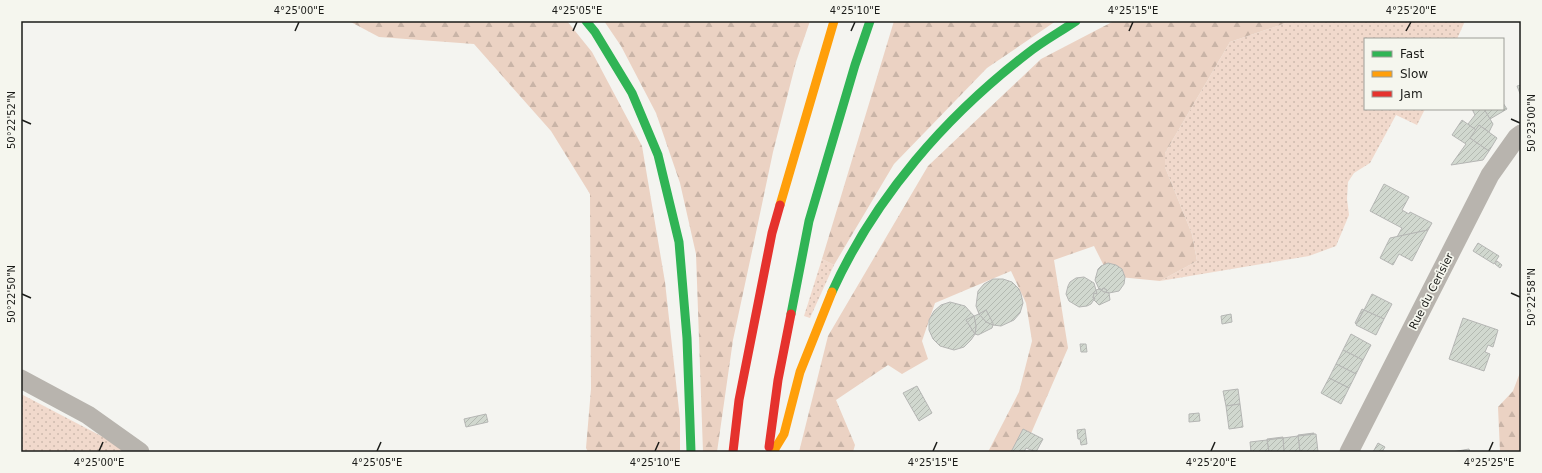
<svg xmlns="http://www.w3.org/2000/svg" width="1542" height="473" viewBox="0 0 1542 473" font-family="'DejaVu Sans',sans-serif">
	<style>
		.grass { fill: url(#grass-dots) }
		.forest { fill: url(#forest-firs) }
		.building { fill: url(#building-hatch); stroke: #b5b6b4 }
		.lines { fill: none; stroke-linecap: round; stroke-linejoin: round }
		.street { stroke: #b8b4ae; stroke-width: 19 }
		.fast { stroke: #30b455; stroke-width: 9 }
		.slow { stroke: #ff9f0a; stroke-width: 9 }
		.jam { stroke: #e5322d; stroke-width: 9 }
		.ticks { fill: none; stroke: #1a1b18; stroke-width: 1.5 }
		.labels { text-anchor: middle; stroke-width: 3.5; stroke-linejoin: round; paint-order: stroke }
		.street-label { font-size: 11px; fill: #1a1b18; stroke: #f5f6ee }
		.neatline { fill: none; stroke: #1a1b18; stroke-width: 1.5 }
		.ticks-label { font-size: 10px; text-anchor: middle; fill: #1a1b18 }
	</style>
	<defs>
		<pattern id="grass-dots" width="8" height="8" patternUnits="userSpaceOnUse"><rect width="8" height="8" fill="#f1d9cc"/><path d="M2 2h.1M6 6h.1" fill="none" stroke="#cebaae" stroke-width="1.8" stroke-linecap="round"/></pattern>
		<pattern id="forest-firs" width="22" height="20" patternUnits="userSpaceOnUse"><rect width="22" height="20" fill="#ebd2c3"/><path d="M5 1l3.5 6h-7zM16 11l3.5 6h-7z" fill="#c9b4a7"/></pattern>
		<pattern id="building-hatch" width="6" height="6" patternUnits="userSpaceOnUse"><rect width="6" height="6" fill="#d1d8cf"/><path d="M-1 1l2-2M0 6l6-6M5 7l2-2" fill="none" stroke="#b3b9b1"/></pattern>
	</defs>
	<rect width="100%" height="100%" fill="#f4f4f0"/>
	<!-- grass -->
	<g class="grass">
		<polygon points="1292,21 1465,21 1457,39 1365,39 1365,109 1425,109 1417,125 1396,115 1370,163 1354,173 1348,182 1347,199 1349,215 1336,246 1309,256 1160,281 1197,261 1192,234 1165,167 1165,153 1230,42"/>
		<polygon points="822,259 834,265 810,318 804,316"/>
		<polygon points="21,394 126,449 126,452 21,452"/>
	</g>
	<!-- forest -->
	<g class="forest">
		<polygon points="349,21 567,21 592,52 642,146 665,282 680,419 680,452 588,452 586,448 591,389 590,194 551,131 474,44 379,37"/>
		<polygon points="604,21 810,21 796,62 773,152 754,242 733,340 717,452 703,452 696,254 680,183 656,113 621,46"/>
		<polygon points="894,21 1056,21 987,68 894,164 834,265 822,259"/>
		<polygon points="1114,21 1292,21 1230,42 1165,153 1165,167 1192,234 1197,261 1160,281 1109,276 1094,246 1054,260 1068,348 1023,452 988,452 1019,392 1032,341 1026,303 1011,271 935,303 922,341 928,359 902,374 888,365 836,400 855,445 853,452 799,452 828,336 928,166 1041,59"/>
		<polygon points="1521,370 1521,452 1500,452 1498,407 1513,391"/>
	</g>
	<!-- building -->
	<g class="building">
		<polygon points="1521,85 1521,96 1517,86"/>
		<polygon points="1503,103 1507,109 1490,119 1484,109 1503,109"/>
		<polygon points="1472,109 1484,109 1493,124 1489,132 1479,125 1476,130 1468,124 1475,115"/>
		<polygon points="1462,120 1476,130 1470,138 1489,151 1483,160 1451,165 1466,144 1452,135"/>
		<polygon points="1479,125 1497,138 1489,151 1470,138"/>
		<polygon points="1384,184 1409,197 1402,210 1409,214 1410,212 1432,223 1428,230 1397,237 1402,228 1370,211"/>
		<polygon points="1428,230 1412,261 1399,254 1393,265 1380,258 1390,238"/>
		<polygon points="1478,243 1499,256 1494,264 1473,251"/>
		<polygon points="1497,261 1502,265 1500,268 1495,264"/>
		<polygon points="1108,263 1116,265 1122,269 1125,277 1124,284 1119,291 1109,293 1106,292 1107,290 1103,288 1102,290 1099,289 1095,280 1098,269 1101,266"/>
		<polygon points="1084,277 1094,283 1097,294 1094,293 1093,298 1095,298 1091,304 1087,306 1079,307 1069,301 1066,294 1068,286 1070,282 1076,278"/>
		<polygon points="993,279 1003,279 1012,282 1019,289 1021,294 1023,303 1020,313 1014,320 1001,326 993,325 986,310 979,314 976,306 978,291 984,284"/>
		<polygon points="1099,288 1102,290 1103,288 1107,290 1106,292 1109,293 1104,292 1099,289"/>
		<polygon points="1099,289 1104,292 1109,293 1110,300 1099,305 1094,300 1095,298 1093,298 1094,293 1097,294 1096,290"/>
		<polygon points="1372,294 1392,304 1384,319 1364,310"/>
		<polygon points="950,302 965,306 974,316 966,320 975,334 971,340 964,347 954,350 940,346 933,339 929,330 929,320 934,311 941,305"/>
		<polygon points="1362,309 1364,310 1356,324 1355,323"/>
		<polygon points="986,310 993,323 993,325 986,322 979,314"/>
		<polygon points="1364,310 1384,319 1376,335 1356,325"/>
		<polygon points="979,314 986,322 993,325 992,328 978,335 975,334 976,326 974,316"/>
		<polygon points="1231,314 1232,322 1222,324 1221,316"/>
		<polygon points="974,316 976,326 975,334 966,320"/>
		<polygon points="1463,318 1498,330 1493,347 1488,345 1485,352 1490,354 1484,371 1449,359"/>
		<polygon points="1351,334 1371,345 1363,360 1343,350"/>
		<polygon points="1080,344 1086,344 1087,352 1081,352"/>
		<polygon points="1343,350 1363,360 1356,374 1336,364"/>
		<polygon points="1336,364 1356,374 1349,388 1329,378"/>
		<polygon points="1329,378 1349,388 1341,404 1321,393"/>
		<polygon points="917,386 932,413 919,421 903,393"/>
		<polygon points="1238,389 1240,404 1226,406 1223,391"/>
		<polygon points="1240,404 1243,427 1229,429 1226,406"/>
		<polygon points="1199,413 1200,421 1189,422 1189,414"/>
		<polygon points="486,414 488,422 466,427 464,419"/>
		<polygon points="1023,429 1043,439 1036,452 1026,448 1024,452 1011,452"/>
		<polygon points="1085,429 1087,444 1081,445 1080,439 1078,439 1077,430"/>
		<polygon points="1314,433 1314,434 1298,436 1298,435"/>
		<polygon points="1316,434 1318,452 1300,452 1298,436"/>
		<polygon points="1298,436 1300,452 1284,452 1283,438"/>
		<polygon points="1283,437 1283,438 1267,440 1267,439"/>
		<polygon points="1283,438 1284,452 1269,452 1267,440"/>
		<polygon points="1267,440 1269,452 1251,452 1250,442"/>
		<polygon points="1378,443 1385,447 1382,452 1373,452"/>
		<polygon points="1469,449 1470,452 1452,452"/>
	</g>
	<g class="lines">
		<!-- street -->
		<g class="street">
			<polyline points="21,379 88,415 140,452"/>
			<polyline points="1349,452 1490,175 1517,137 1521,134"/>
		</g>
		<!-- fast -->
		<g class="fast">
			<polyline points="586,21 595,32 632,93 658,155 679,242 687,338 691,452"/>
			<path d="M832 292C875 197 946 116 1028 53 1043 41 1060 32 1076 21"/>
			<polyline points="791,314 809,221 855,65 870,21"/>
		</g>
		<!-- slow -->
		<g class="slow">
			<polyline points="780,205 834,21"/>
			<polyline points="773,452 784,434 800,372 832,292"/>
		</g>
		<!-- jam -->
		<g class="jam">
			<polyline points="769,447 778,380 791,314"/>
			<polyline points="733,452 739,400 772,233 780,205"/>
		</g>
	</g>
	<!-- ticks -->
	<path class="ticks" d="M295 31 299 22M573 31 577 22M851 31 855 22M1129 31 1133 22M1406 31 1411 22M1511 119 1520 123M22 120 31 124M1511 293 1520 297M22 294 31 298M99 451 103 442M377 451 381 442M655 451 659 442M933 451 937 442M1211 451 1215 442M1489 451 1493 442"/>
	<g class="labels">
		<!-- street labels -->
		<g class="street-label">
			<text transform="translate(1431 291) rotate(-63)" y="4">Rue du Cerisier</text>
		</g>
	</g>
	<!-- border -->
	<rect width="1542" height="473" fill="none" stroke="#f5f6ee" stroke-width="44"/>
	<!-- legend -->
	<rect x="1364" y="38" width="140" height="72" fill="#f5f6ee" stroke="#9d9e98"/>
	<rect x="1372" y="51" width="20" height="6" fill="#30b455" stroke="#9d9e98"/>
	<text x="1400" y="58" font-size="12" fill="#1a1b18">Fast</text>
	<rect x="1372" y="71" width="20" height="6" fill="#ff9f0a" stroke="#9d9e98"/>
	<text x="1400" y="78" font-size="12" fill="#1a1b18">Slow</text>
	<rect x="1372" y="91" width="20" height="6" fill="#e5322d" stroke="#9d9e98"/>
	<text x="1400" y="98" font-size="12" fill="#1a1b18">Jam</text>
	<rect x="22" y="22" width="1498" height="429" class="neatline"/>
	<g class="ticks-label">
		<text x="299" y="14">4°25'00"E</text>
		<text x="577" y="14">4°25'05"E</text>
		<text x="855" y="14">4°25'10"E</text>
		<text x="1133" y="14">4°25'15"E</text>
		<text x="1411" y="14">4°25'20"E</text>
		<text transform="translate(11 120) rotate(-90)" y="4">50°22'52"N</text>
		<text transform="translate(1531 123) rotate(-90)" y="4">50°23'00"N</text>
		<text transform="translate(11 294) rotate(-90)" y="4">50°22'50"N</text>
		<text transform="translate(1531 297) rotate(-90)" y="4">50°22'58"N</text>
		<text x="99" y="466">4°25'00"E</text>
		<text x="377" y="466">4°25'05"E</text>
		<text x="655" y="466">4°25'10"E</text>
		<text x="933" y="466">4°25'15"E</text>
		<text x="1211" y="466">4°25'20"E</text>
		<text x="1489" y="466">4°25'25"E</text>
	</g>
</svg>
